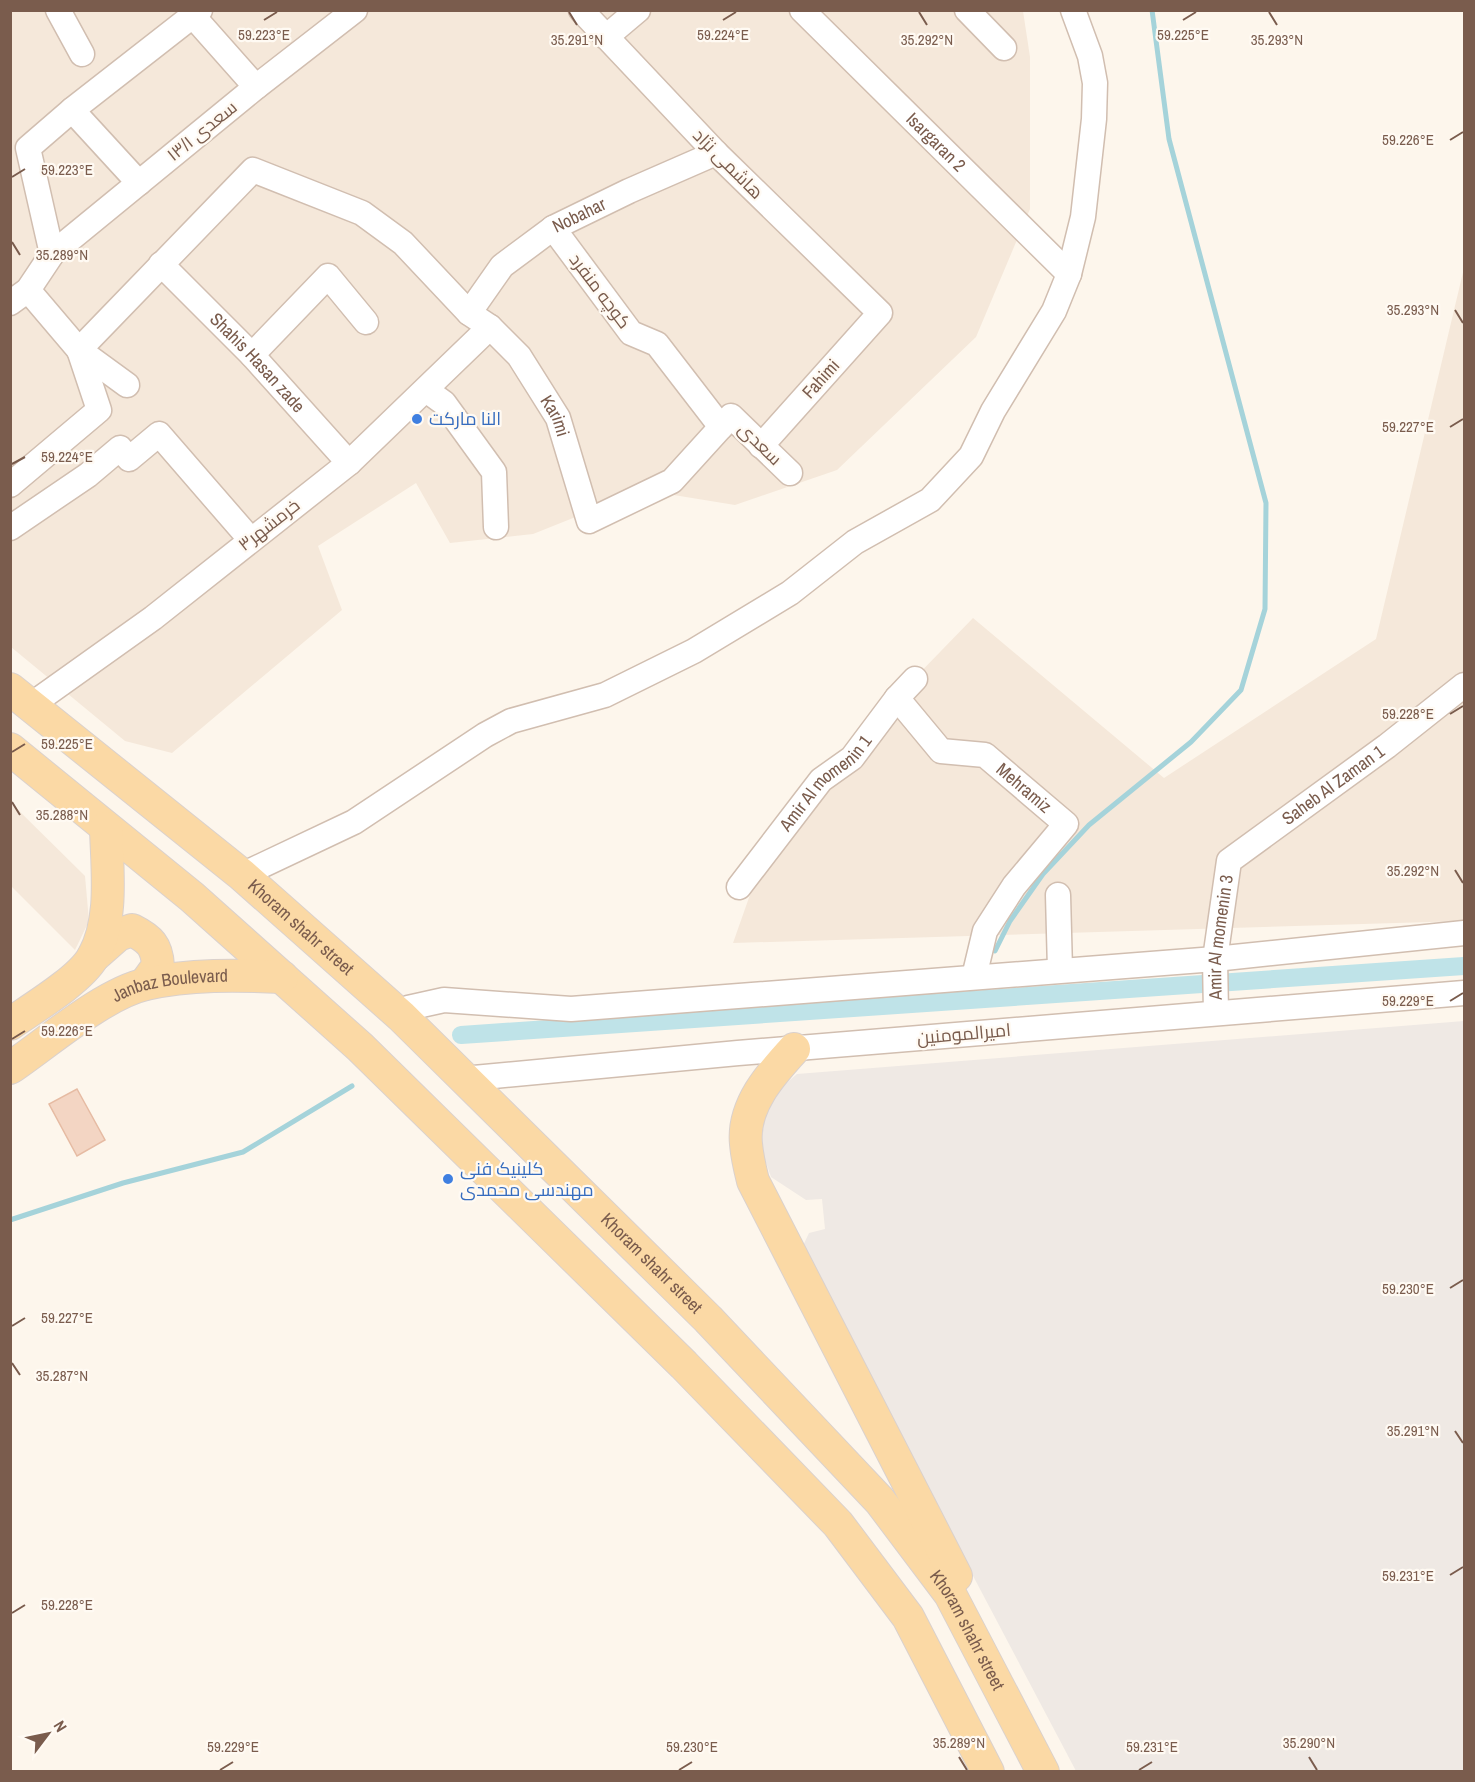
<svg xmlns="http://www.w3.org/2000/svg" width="1475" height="1782" viewBox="0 0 1475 1782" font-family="'Archivo Narrow',Cairo,sans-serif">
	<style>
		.residential { fill: #f5e8da }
		.industrial { fill: #efe9e4 }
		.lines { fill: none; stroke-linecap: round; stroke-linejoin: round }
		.stream { stroke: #a5d3da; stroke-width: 5 }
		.canal { stroke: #bfe3e8; stroke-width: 18 }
		.building { fill: #f3d5c3; stroke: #e6bba3; stroke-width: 1.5 }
		.minor-casing { stroke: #d1beb0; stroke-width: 27 }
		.major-casing { stroke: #dad1cd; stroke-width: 34 }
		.minor { stroke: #fff; stroke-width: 24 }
		.major { stroke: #fbd9a5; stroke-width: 32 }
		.ticks { fill: none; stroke: #7a5c4d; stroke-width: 2 }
		.shop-dot { fill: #3f7fe0; stroke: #fffaf3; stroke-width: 2 }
		.labels { text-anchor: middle; stroke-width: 4.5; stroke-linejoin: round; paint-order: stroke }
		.street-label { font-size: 18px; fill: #7a5c4d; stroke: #fffaf3 }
		.shop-label { font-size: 18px; fill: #366cbe; stroke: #fffaf3; text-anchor: start }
		.ticks-label { font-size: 15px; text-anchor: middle; fill: #7a5c4d; stroke: #fffaf3; stroke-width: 4.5; stroke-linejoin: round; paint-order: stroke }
	</style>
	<rect width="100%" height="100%" fill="#fdf6ec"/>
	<!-- residential -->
	<g class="residential">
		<polygon points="10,11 1023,11 1030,57 1030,209 976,337 837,470 735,505 643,490 533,534 450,543 416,483 318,546 342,610 172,753 125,741 11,647"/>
		<polygon points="1464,268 1464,921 733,943 776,821 973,618 1164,778 1376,639"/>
		<polygon points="11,803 85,876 89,921 75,950 11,886"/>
	</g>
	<!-- industrial -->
	<polygon class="industrial" points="1464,1021 1464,1771 1076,1771 801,1250 809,1233 825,1229 822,1199 806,1200 771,1177 757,1136 771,1096 797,1074"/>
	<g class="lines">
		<!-- stream -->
		<g class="stream">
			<polyline points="995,951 1010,921 1043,874 1089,825 1191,742 1241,690 1265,609 1266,503 1169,139 1152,10"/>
			<polyline points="10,1220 123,1183 243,1152 352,1086"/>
		</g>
		<!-- canal -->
		<polyline class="canal" points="461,1035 1464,966"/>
	</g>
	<!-- building -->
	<polygon class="building" points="77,1089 105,1140 77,1156 49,1104"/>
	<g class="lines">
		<defs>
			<g id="minor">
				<polyline points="58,10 82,54"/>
				<polyline points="581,10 716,153 880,313 761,446"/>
				<path id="s1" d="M802 10 1069 274"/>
				<polyline points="967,10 1004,48"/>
				<polyline points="193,16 256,87"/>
				<polyline points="606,37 638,10"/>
				<polyline points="72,110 139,183"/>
				<polyline points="553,228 631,333 657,344 721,427"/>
				<polyline points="52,254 28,148 72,110 200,10"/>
				<path id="s2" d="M161 264 252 355 349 463"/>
				<polyline points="28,290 79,350 127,385"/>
				<polyline points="10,303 28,290 52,254 256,87 355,10"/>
				<path id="s3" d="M469 313 502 266 553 228 629 191 716 153"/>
				<path id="s4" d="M79 350 253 170 362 213 403 243 469 313 490 327 519 356 558 418 589 521 672 481 731 416 790 473"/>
				<polyline points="252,355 328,276 366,322"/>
				<polyline points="426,390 444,403 494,472 496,527"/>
				<polyline points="10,485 99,410 79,350"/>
				<polyline points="10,528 88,475 120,448 129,459 159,434 250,539"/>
				<path id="s5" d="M897 698 941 751 985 755 1066 824 1014 886 985 931 974 977"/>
				<polyline points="31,705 153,618 349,463 490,327"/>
				<polyline points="242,875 354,822 485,735 511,721 605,695 694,651 790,593 855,542 930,500 971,456 993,411 1054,311 1069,274 1083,217 1094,119 1095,83 1090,56 1073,10"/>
				<path id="s6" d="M739 887 821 780 852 758 897 698 915 679"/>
				<polyline points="1058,895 1060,970"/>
				<path id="s7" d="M1216 1013 1215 959 1229 861 1387 746 1464 685"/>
				<polyline points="401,1016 408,1008 444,1000 571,1009 1215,959 1464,933"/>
				<polyline points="463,1079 738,1053 1464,993"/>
			</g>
			<g id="major">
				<path id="s8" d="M10 689 242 875 401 1016 708 1319 880 1501 950 1594 1043 1772"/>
				<polyline points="10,749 192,897 360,1047 684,1365 838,1524 908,1617 988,1772"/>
				<path d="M93 957 118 935 132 930C150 939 157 946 158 966L145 984"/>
				<path d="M10 1024C33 1008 80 980 93 957 114 920 107 869 106 828"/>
				<path d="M794 1049C771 1074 742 1106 746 1144 747 1156 750 1169 753 1181L956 1576"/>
				<path id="s9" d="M10 1068C47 1043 103 994 146 984 189 974 238 975 282 977"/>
			</g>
		</defs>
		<!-- minor casing -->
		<use href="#minor" class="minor-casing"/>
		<!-- major casing -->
		<use href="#major" class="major-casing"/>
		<!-- minor -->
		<use href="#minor" class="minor"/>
		<!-- major -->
		<use href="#major" class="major"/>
	</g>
	<!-- ticks -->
	<path class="ticks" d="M569 12 577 25M919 12 927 25M1269 12 1277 25M264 20 277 12M723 20 736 12M1183 20 1196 12M1450 140 1463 132M12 177 25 169M12 242 20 255M1455 310 1463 323M1450 427 1463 419M12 464 25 457M1450 714 1463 706M12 752 25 744M12 802 20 815M1455 870 1463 883M1450 1001 1463 993M12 1039 25 1031M1450 1288 1463 1280M12 1326 25 1318M12 1363 20 1375M1455 1431 1463 1443M1450 1575 1463 1567M12 1613 25 1605M959 1757 967 1770M1309 1757 1317 1770M220 1770 233 1762M679 1770 692 1762M1139 1770 1152 1762"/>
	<!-- markers -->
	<g class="shop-dot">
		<circle cx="417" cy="419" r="6"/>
		<circle cx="448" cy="1179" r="6"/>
	</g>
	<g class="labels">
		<!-- street labels -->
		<g class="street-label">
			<text transform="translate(202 131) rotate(-39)" y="6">سعدی ۱۳/۱</text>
			<text dy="6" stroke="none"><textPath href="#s1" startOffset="188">Isargaran 2</textPath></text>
			<text transform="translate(728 164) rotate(45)" y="6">هاشمی نژاد</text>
			<text dy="6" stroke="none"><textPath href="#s3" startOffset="150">Nobahar</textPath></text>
			<text transform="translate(600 291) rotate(53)" y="6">کوچه منفرد</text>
			<text dy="6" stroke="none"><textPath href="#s2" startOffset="138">Shahis Hasan zade</textPath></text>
			<text transform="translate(821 379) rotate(-48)" y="6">Fahimi</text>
			<text dy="6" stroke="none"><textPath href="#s4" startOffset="651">Karimi</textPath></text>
			<text transform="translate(760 444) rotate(44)" y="6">سعدی</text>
			<text transform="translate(269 525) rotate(-38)" y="6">خرمشهر۳</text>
			<text dy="6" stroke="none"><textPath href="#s6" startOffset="136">Amir Al momenin 1</textPath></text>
			<text dy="6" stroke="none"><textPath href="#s7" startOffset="282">Saheb Al Zaman 1</textPath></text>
			<text dy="6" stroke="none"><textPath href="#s5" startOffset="164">Mehramiz</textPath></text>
			<text dy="6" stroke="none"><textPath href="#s8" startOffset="376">Khoram shahr street</textPath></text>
			<text dy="6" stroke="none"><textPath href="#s7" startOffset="76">Amir Al momenin 3</textPath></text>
			<text dy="6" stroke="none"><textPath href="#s9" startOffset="184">Janbaz Boulevard</textPath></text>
			<text transform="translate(964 1034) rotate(-5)" y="6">امیرالمومنین</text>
			<text dy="6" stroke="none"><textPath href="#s8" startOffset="862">Khoram shahr street</textPath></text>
			<text dy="6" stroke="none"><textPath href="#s8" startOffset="1348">Khoram shahr street</textPath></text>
		</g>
		<!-- shop labels -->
		<g class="shop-label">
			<text x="429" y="425">النا مارکت</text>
			<text x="460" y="1175">کلینیک فنی<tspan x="460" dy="21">مهندسی محمدی</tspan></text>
		</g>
	</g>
	<g class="ticks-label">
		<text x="264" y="40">59.223°E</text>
		<text x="723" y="40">59.224°E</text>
		<text x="1183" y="40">59.225°E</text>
		<text x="577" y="45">35.291°N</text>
		<text x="927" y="45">35.292°N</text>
		<text x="1277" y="45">35.293°N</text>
		<text x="1408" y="145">59.226°E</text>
		<text x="67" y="175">59.223°E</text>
		<text x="62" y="260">35.289°N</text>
		<text x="1413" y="315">35.293°N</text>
		<text x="1408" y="432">59.227°E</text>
		<text x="67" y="462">59.224°E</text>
		<text x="1408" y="719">59.228°E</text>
		<text x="67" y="749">59.225°E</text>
		<text x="62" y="820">35.288°N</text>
		<text x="1413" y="876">35.292°N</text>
		<text x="1408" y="1006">59.229°E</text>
		<text x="67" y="1036">59.226°E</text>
		<text x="1408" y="1294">59.230°E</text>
		<text x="67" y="1323">59.227°E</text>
		<text x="62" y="1381">35.287°N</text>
		<text x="1413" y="1436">35.291°N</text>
		<text x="1408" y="1581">59.231°E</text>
		<text x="67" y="1610">59.228°E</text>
		<text x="959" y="1748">35.289°N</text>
		<text x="1309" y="1748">35.290°N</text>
		<text x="233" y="1752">59.229°E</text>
		<text x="692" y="1752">59.230°E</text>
		<text x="1152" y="1752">59.231°E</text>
	</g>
	<!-- border -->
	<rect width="1475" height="1782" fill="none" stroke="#7a5c4d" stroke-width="24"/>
	<!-- north arrow -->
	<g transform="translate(48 1734) rotate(58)" stroke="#fffaf3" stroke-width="4.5" paint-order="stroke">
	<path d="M0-4.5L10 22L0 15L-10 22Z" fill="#7a5c4d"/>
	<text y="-9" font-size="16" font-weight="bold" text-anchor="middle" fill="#7a5c4d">N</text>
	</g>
</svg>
